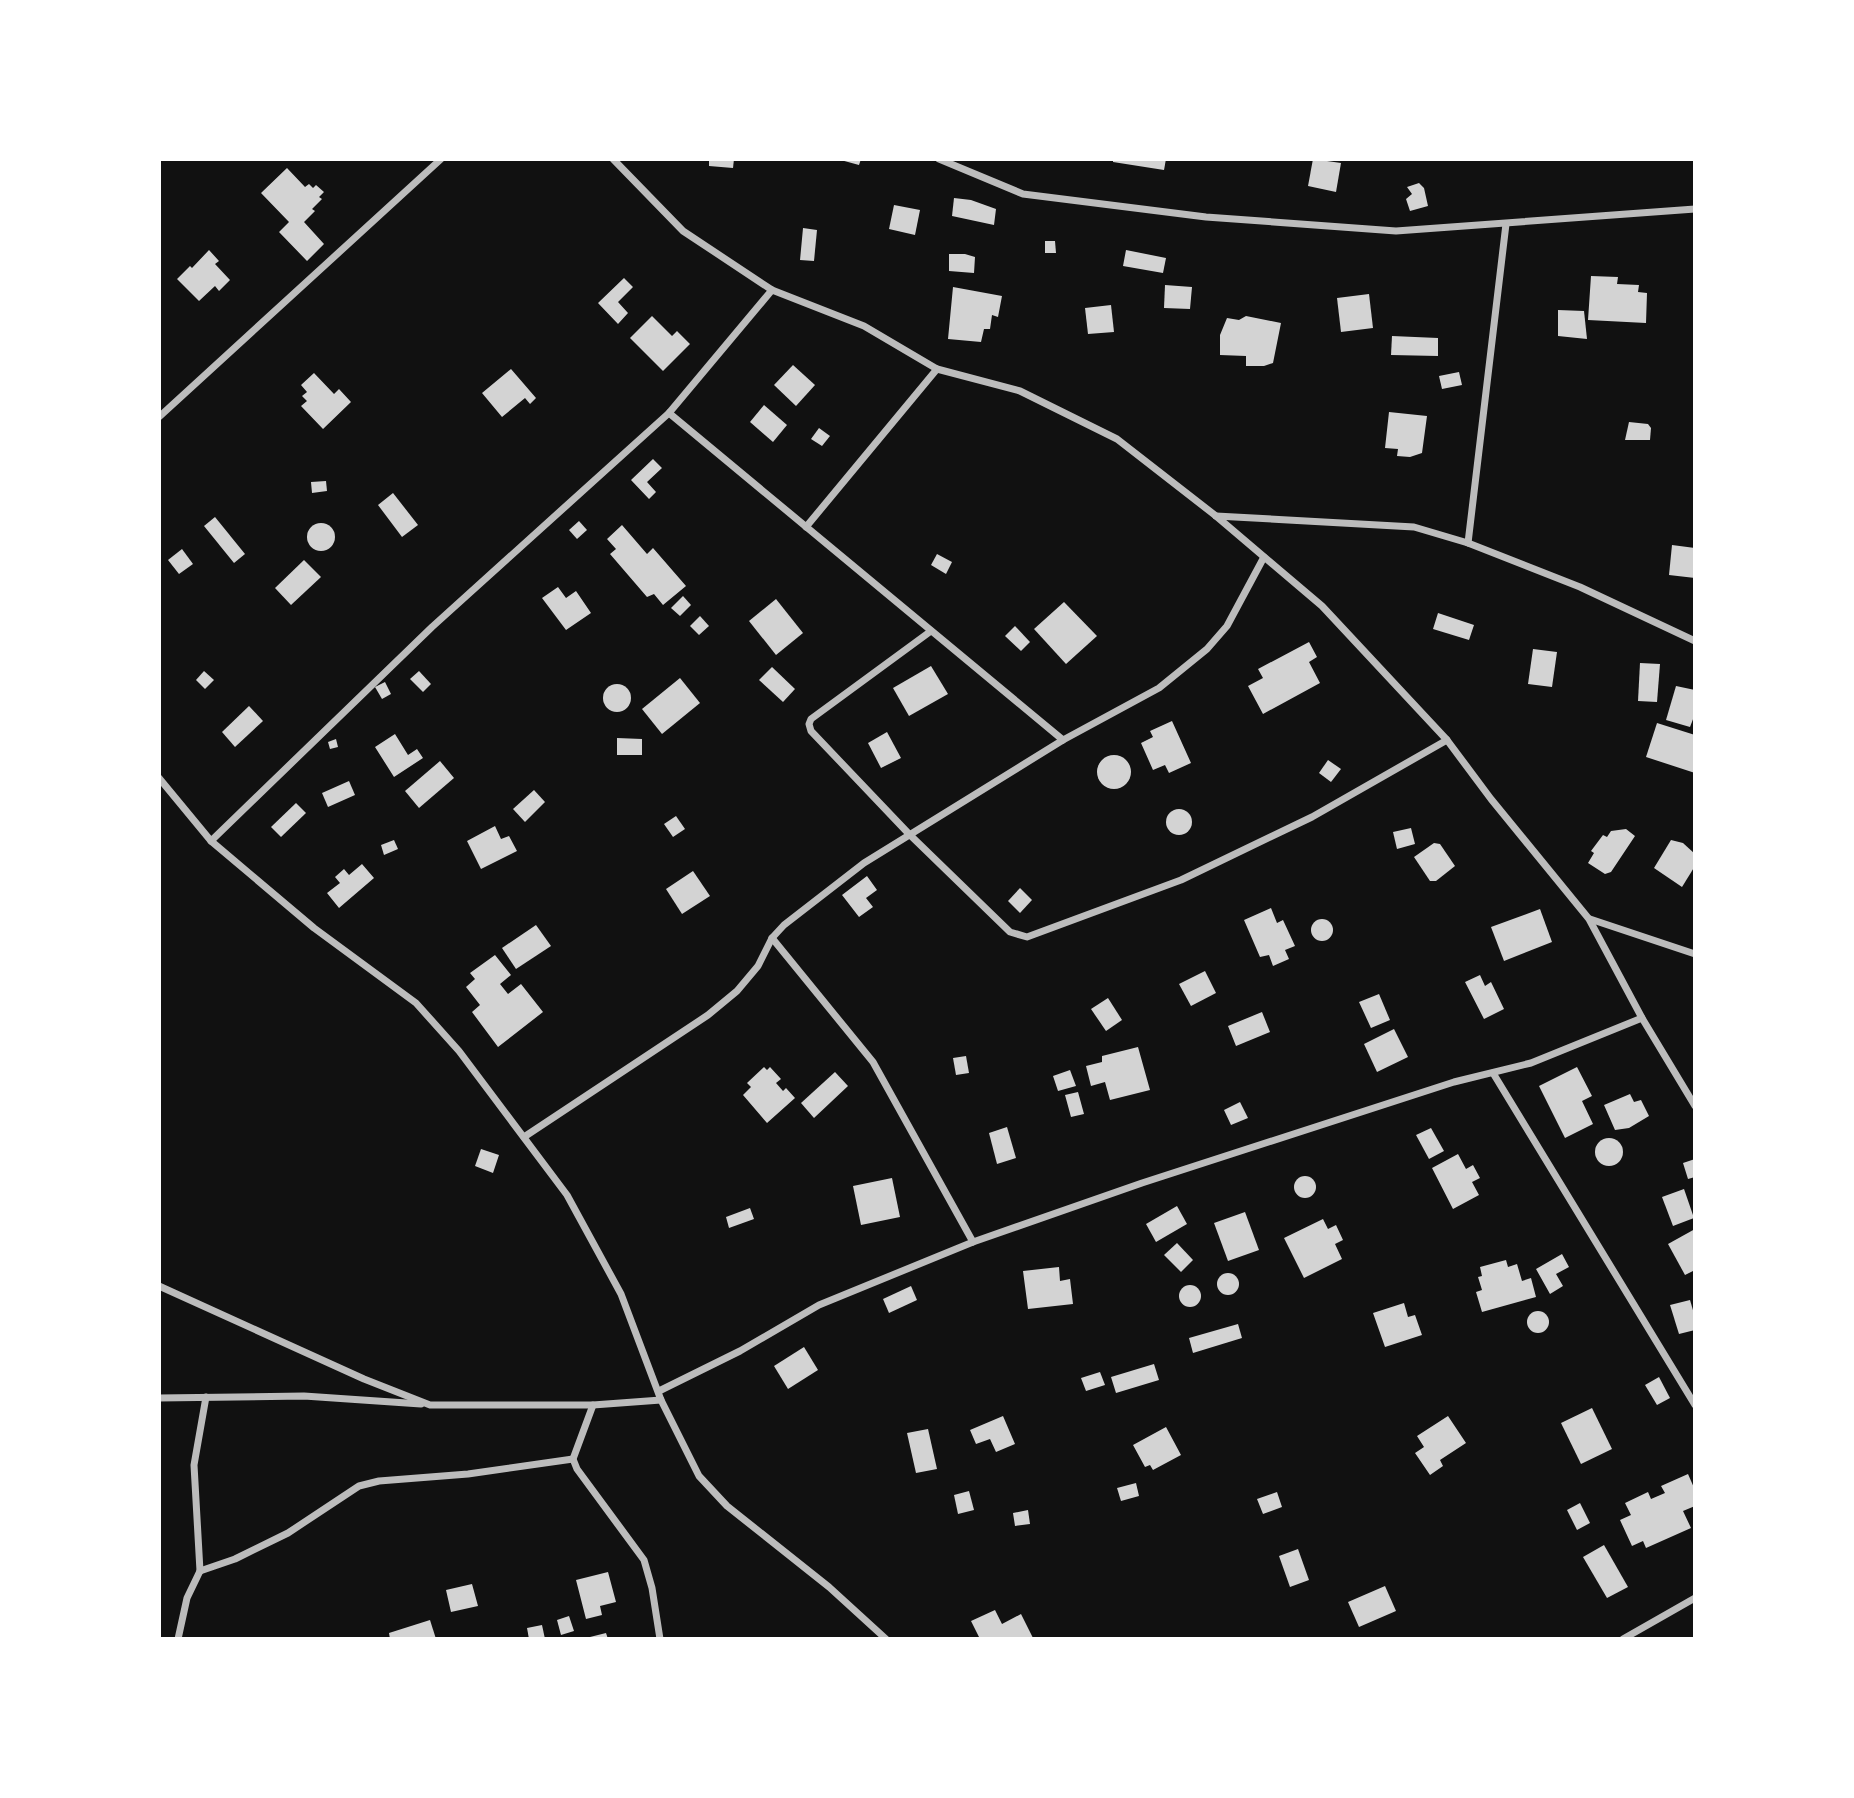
<svg xmlns="http://www.w3.org/2000/svg" width="1854" height="1798" viewBox="0 0 1854 1798" font-family="'Space Grotesk',sans-serif">
	<style>
		.building { fill: #d3d3d3 }
		.lines { fill: none; stroke-linecap: round; stroke-linejoin: round }
		.minor { stroke: #bcbcbc; stroke-width: 7 }
	</style>
	<rect width="100%" height="100%" fill="#111"/>
	<!-- building -->
	<g class="building">
		<polygon points="709,159 734,159 733,168 709,166"/>
		<polygon points="837,159 861,159 859,165"/>
		<polygon points="1113,159 1166,159 1164,170 1113,162"/>
		<polygon points="1313,159 1341,163 1336,192 1308,186"/>
		<polygon points="287,168 305,187 309,184 313,188 316,185 324,192 319,197 322,199 312,209 315,211 304,222 324,244 307,261 279,232 289,222 261,193"/>
		<polygon points="1419,183 1424,188 1428,206 1410,211 1406,199 1412,194 1407,187"/>
		<polygon points="954,198 971,200 996,209 994,225 952,216"/>
		<polygon points="894,205 920,210 915,235 889,229"/>
		<polygon points="803,228 817,230 814,261 800,260"/>
		<polygon points="1045,241 1055,241 1056,253 1045,253"/>
		<polygon points="209,250 219,261 215,264 230,280 219,291 215,286 199,301 177,279 190,266 192,268"/>
		<polygon points="1126,250 1166,258 1163,273 1123,266"/>
		<polygon points="949,254 965,254 975,257 974,273 949,271"/>
		<polygon points="1591,276 1618,277 1617,284 1639,285 1638,292 1647,293 1646,323 1588,320"/>
		<polygon points="624,278 633,287 618,302 628,313 618,324 598,303"/>
		<polygon points="1165,285 1192,287 1190,309 1164,308"/>
		<polygon points="953,287 1002,296 998,317 992,315 990,329 984,329 981,342 948,339"/>
		<polygon points="1369,294 1373,328 1341,332 1337,298"/>
		<polygon points="1111,305 1114,332 1088,334 1085,308"/>
		<polygon points="1558,310 1584,311 1587,339 1558,336"/>
		<polygon points="652,316 672,336 677,331 690,344 663,371 630,338"/>
		<polygon points="1246,316 1281,323 1273,363 1264,366 1246,366 1246,356 1220,355 1220,335 1227,318 1239,320"/>
		<polygon points="1392,336 1438,338 1438,356 1391,355"/>
		<polygon points="793,365 815,385 796,406 774,385"/>
		<polygon points="511,369 536,398 530,404 525,398 502,417 482,393"/>
		<polygon points="1459,372 1462,385 1442,389 1439,376"/>
		<polygon points="314,373 334,394 339,389 351,402 323,429 301,406 307,401 302,396 307,392 301,385"/>
		<polygon points="764,405 787,425 773,442 750,422"/>
		<polygon points="1389,412 1427,416 1422,453 1410,457 1397,456 1398,449 1385,448"/>
		<polygon points="1629,422 1648,424 1651,428 1650,440 1625,440"/>
		<polygon points="819,428 830,436 822,446 811,439"/>
		<polygon points="653,459 662,468 647,482 656,492 649,499 631,480"/>
		<polygon points="326,481 327,491 312,493 311,482"/>
		<polygon points="393,493 418,525 402,537 378,505"/>
		<polygon points="215,517 245,554 234,563 204,526"/>
		<polygon points="579,521 587,530 577,539 569,530"/>
		<circle cx="321" cy="537" r="14"/>
		<polygon points="622,525 647,554 653,548 686,586 663,605 654,594 647,597 610,554 616,549 607,539"/>
		<polygon points="1672,545 1695,548 1695,578 1669,575"/>
		<polygon points="182,549 193,564 179,574 168,560"/>
		<polygon points="937,554 952,562 946,574 931,565"/>
		<polygon points="304,560 321,577 291,605 275,588"/>
		<polygon points="558,587 566,598 576,591 591,613 566,630 542,598"/>
		<polygon points="683,596 691,605 680,616 671,608"/>
		<polygon points="776,599 803,633 776,655 749,621"/>
		<polygon points="1064,602 1097,636 1066,664 1034,629"/>
		<polygon points="1438,613 1474,625 1469,640 1433,629"/>
		<polygon points="700,616 709,626 699,635 690,626"/>
		<polygon points="1015,626 1030,642 1021,651 1005,636"/>
		<polygon points="1309,642 1317,657 1309,662 1320,683 1263,714 1248,686 1263,678 1258,669"/>
		<polygon points="1533,649 1557,652 1552,687 1528,684"/>
		<polygon points="1640,663 1660,664 1657,702 1638,701"/>
		<polygon points="931,666 948,694 909,716 893,688"/>
		<polygon points="772,667 795,689 783,702 759,680"/>
		<polygon points="204,671 214,680 205,689 196,680"/>
		<polygon points="419,671 431,684 423,692 410,679"/>
		<polygon points="680,678 700,703 662,734 642,709"/>
		<polygon points="385,682 391,694 382,699 375,687"/>
		<circle cx="617" cy="698" r="14"/>
		<polygon points="1676,686 1695,690 1695,714 1690,727 1666,720"/>
		<polygon points="249,706 263,721 235,747 222,732"/>
		<polygon points="1172,721 1191,763 1169,773 1165,765 1153,770 1141,743 1153,737 1150,731"/>
		<polygon points="1657,723 1695,735 1695,773 1646,757"/>
		<polygon points="887,732 901,758 881,768 868,743"/>
		<polygon points="395,734 408,755 417,749 423,758 394,777 375,747"/>
		<polygon points="617,738 642,739 642,755 617,755"/>
		<polygon points="336,739 338,747 330,749 328,742"/>
		<circle cx="1114" cy="772" r="17"/>
		<polygon points="1328,760 1341,769 1331,782 1319,773"/>
		<polygon points="440,761 454,778 419,808 405,791"/>
		<polygon points="349,781 355,795 328,807 322,793"/>
		<polygon points="534,790 545,802 525,822 513,809"/>
		<polygon points="296,803 306,813 281,837 271,827"/>
		<circle cx="1179" cy="822" r="13"/>
		<polygon points="676,816 685,829 673,837 664,824"/>
		<polygon points="495,826 501,839 509,836 517,851 481,869 467,841"/>
		<polygon points="1411,828 1415,844 1397,849 1393,832"/>
		<polygon points="1626,829 1635,836 1611,872 1605,874 1588,863 1594,853 1591,851 1603,835 1607,837 1611,831"/>
		<polygon points="394,840 398,849 384,855 381,845"/>
		<polygon points="1671,840 1683,843 1695,854 1695,866 1682,887 1654,868"/>
		<polygon points="1434,843 1440,844 1455,866 1436,881 1430,881 1414,857"/>
		<polygon points="362,864 374,878 339,908 327,893 340,883 335,877 344,869 349,875"/>
		<polygon points="693,871 710,896 682,914 666,889"/>
		<polygon points="867,876 877,890 866,898 873,907 859,917 842,895"/>
		<polygon points="1020,888 1032,900 1020,913 1008,901"/>
		<polygon points="1271,908 1277,923 1283,920 1295,946 1285,950 1289,959 1273,966 1269,955 1260,957 1244,920"/>
		<polygon points="1540,909 1552,942 1504,961 1491,927"/>
		<circle cx="1322" cy="930" r="11"/>
		<polygon points="536,925 551,946 516,969 502,948"/>
		<polygon points="495,955 511,975 500,984 508,994 521,984 543,1012 498,1047 472,1012 480,1005 466,987 475,979 470,973"/>
		<polygon points="1205,971 1216,993 1191,1006 1179,984"/>
		<polygon points="1480,975 1485,986 1491,982 1504,1009 1484,1019 1465,982"/>
		<polygon points="1379,994 1390,1020 1371,1028 1359,1002"/>
		<polygon points="1108,998 1122,1020 1106,1031 1091,1009"/>
		<polygon points="1262,1012 1270,1032 1236,1046 1228,1026"/>
		<polygon points="1394,1029 1408,1057 1377,1072 1364,1044"/>
		<polygon points="1138,1047 1150,1090 1110,1100 1105,1082 1091,1086 1086,1066 1102,1062 1102,1056"/>
		<polygon points="966,1056 969,1073 956,1075 953,1058"/>
		<polygon points="764,1067 767,1070 770,1067 781,1079 776,1083 783,1091 786,1088 795,1098 767,1123 743,1095 751,1087 747,1083"/>
		<polygon points="1577,1067 1592,1096 1582,1101 1593,1124 1565,1138 1539,1086"/>
		<polygon points="1070,1070 1076,1086 1058,1091 1053,1076"/>
		<polygon points="835,1072 848,1086 814,1118 801,1103"/>
		<polygon points="1078,1092 1084,1114 1071,1117 1065,1095"/>
		<polygon points="1630,1094 1634,1102 1641,1100 1649,1116 1629,1128 1615,1130 1604,1105"/>
		<polygon points="1240,1102 1248,1118 1231,1125 1224,1110"/>
		<polygon points="1007,1127 1016,1158 997,1164 989,1133"/>
		<polygon points="1431,1128 1444,1151 1429,1159 1416,1135"/>
		<circle cx="1609" cy="1152" r="14"/>
		<polygon points="481,1149 499,1155 493,1173 475,1166"/>
		<polygon points="1458,1154 1466,1169 1473,1165 1480,1178 1472,1182 1479,1195 1453,1209 1432,1168"/>
		<polygon points="1695,1159 1695,1177 1688,1179 1683,1163"/>
		<circle cx="1305" cy="1187" r="11"/>
		<polygon points="892,1178 900,1217 861,1225 853,1186"/>
		<polygon points="1684,1189 1694,1218 1673,1226 1662,1197"/>
		<polygon points="1177,1206 1187,1224 1156,1242 1146,1224"/>
		<polygon points="750,1208 754,1219 729,1228 726,1217"/>
		<polygon points="1245,1212 1259,1250 1228,1261 1214,1223"/>
		<polygon points="1323,1219 1328,1229 1336,1225 1343,1240 1335,1244 1342,1259 1304,1278 1284,1238"/>
		<polygon points="1695,1229 1695,1270 1685,1275 1668,1244"/>
		<polygon points="1177,1243 1193,1260 1181,1272 1164,1255"/>
		<polygon points="1562,1254 1569,1267 1556,1274 1563,1286 1550,1294 1536,1269"/>
		<polygon points="1506,1260 1508,1267 1517,1264 1522,1281 1531,1278 1536,1297 1482,1312 1476,1292 1482,1290 1478,1277 1482,1276 1480,1267"/>
		<polygon points="1059,1267 1060,1281 1070,1279 1073,1304 1028,1309 1023,1271"/>
		<circle cx="1228" cy="1284" r="11"/>
		<circle cx="1190" cy="1296" r="11"/>
		<polygon points="911,1286 917,1300 889,1313 883,1299"/>
		<polygon points="1690,1300 1695,1317 1695,1330 1679,1334 1670,1305"/>
		<polygon points="1404,1303 1408,1317 1415,1315 1422,1335 1385,1347 1373,1313"/>
		<circle cx="1538" cy="1322" r="11"/>
		<polygon points="1238,1324 1242,1338 1193,1353 1189,1338"/>
		<polygon points="804,1347 818,1370 788,1389 774,1366"/>
		<polygon points="1154,1364 1159,1380 1116,1393 1111,1377"/>
		<polygon points="1100,1372 1105,1385 1086,1391 1081,1378"/>
		<polygon points="1659,1377 1670,1398 1657,1405 1645,1385"/>
		<polygon points="1592,1408 1612,1449 1581,1464 1561,1423"/>
		<polygon points="1003,1416 1015,1444 996,1452 990,1439 976,1444 970,1430"/>
		<polygon points="1448,1416 1466,1443 1440,1460 1443,1466 1430,1475 1415,1453 1424,1447 1417,1436"/>
		<polygon points="1166,1427 1181,1455 1153,1470 1150,1465 1145,1467 1133,1445"/>
		<polygon points="928,1429 937,1469 916,1473 907,1433"/>
		<polygon points="1688,1474 1695,1490 1695,1506 1683,1511 1691,1528 1646,1548 1643,1541 1632,1546 1620,1520 1631,1515 1625,1503 1648,1492 1651,1499 1665,1493 1661,1486"/>
		<polygon points="1136,1483 1139,1496 1121,1501 1117,1488"/>
		<polygon points="969,1491 974,1510 958,1514 954,1495"/>
		<polygon points="1277,1492 1282,1507 1263,1514 1257,1499"/>
		<polygon points="1580,1503 1590,1523 1577,1530 1567,1510"/>
		<polygon points="1028,1510 1030,1524 1015,1526 1013,1513"/>
		<polygon points="1604,1545 1628,1587 1607,1598 1583,1557"/>
		<polygon points="1298,1549 1309,1580 1290,1587 1279,1556"/>
		<polygon points="608,1572 616,1602 600,1606 602,1615 586,1619 576,1580"/>
		<polygon points="472,1584 478,1606 451,1612 446,1590"/>
		<polygon points="1385,1586 1396,1611 1359,1627 1348,1602"/>
		<polygon points="995,1610 1002,1624 1021,1614 1033,1638 980,1639 971,1621"/>
		<polygon points="569,1616 574,1631 561,1635 557,1620"/>
		<polygon points="430,1620 436,1639 390,1639 389,1633"/>
		<polygon points="542,1625 545,1639 529,1639 527,1628"/>
		<polygon points="606,1633 608,1639 586,1639 586,1638"/>
	</g>
	<g class="lines">
		<!-- minor -->
		<g class="minor">
			<polyline points="613,159 683,231 772,290 864,326 937,369 1020,391 1117,439 1216,516 1322,606 1447,740 1491,799 1589,919 1642,1018 1695,1106"/>
			<polyline points="939,159 1023,194 1206,217 1396,231 1695,209"/>
			<polyline points="669,413 1063,740"/>
			<polyline points="159,417 441,159"/>
			<polyline points="1216,516 1414,527 1468,543 1580,587 1695,641"/>
			<polyline points="806,527 937,369"/>
			<polyline points="1468,543 1506,224"/>
			<polyline points="931,631 811,719 809,724 811,731 909,834 1010,932 1027,937 1181,880 1312,817 1447,740"/>
			<polyline points="159,778 211,841 314,928 416,1003 459,1051 567,1195 621,1294 661,1400 699,1476 727,1506 829,1587 886,1639"/>
			<polyline points="211,841 432,627 669,413 772,290"/>
			<polyline points="1590,919 1695,954"/>
			<polyline points="772,938 873,1062 973,1242"/>
			<polyline points="1493,1073 1695,1405"/>
			<polyline points="524,1137 708,1015 737,991 758,966 772,938 784,925 864,863 1063,740 1159,688 1207,649 1227,626 1264,557"/>
			<polyline points="159,1286 364,1379 430,1405 593,1405 661,1400"/>
			<polyline points="659,1391 740,1351 819,1305 973,1242 1142,1183 1454,1082 1531,1063 1642,1018"/>
			<polyline points="159,1398 304,1396 421,1404"/>
			<polyline points="593,1405 573,1459 577,1469 644,1560 652,1588 660,1639"/>
			<polyline points="200,1571 194,1465 206,1397"/>
			<polyline points="178,1639 187,1598 200,1571 235,1559 288,1533 359,1486 379,1481 468,1474 573,1459"/>
			<polyline points="1623,1639 1695,1598"/>
		</g>
	</g>
	<!-- border -->
	<rect width="1854" height="1798" fill="none" stroke="#ffffff" stroke-width="322"/>
</svg>
